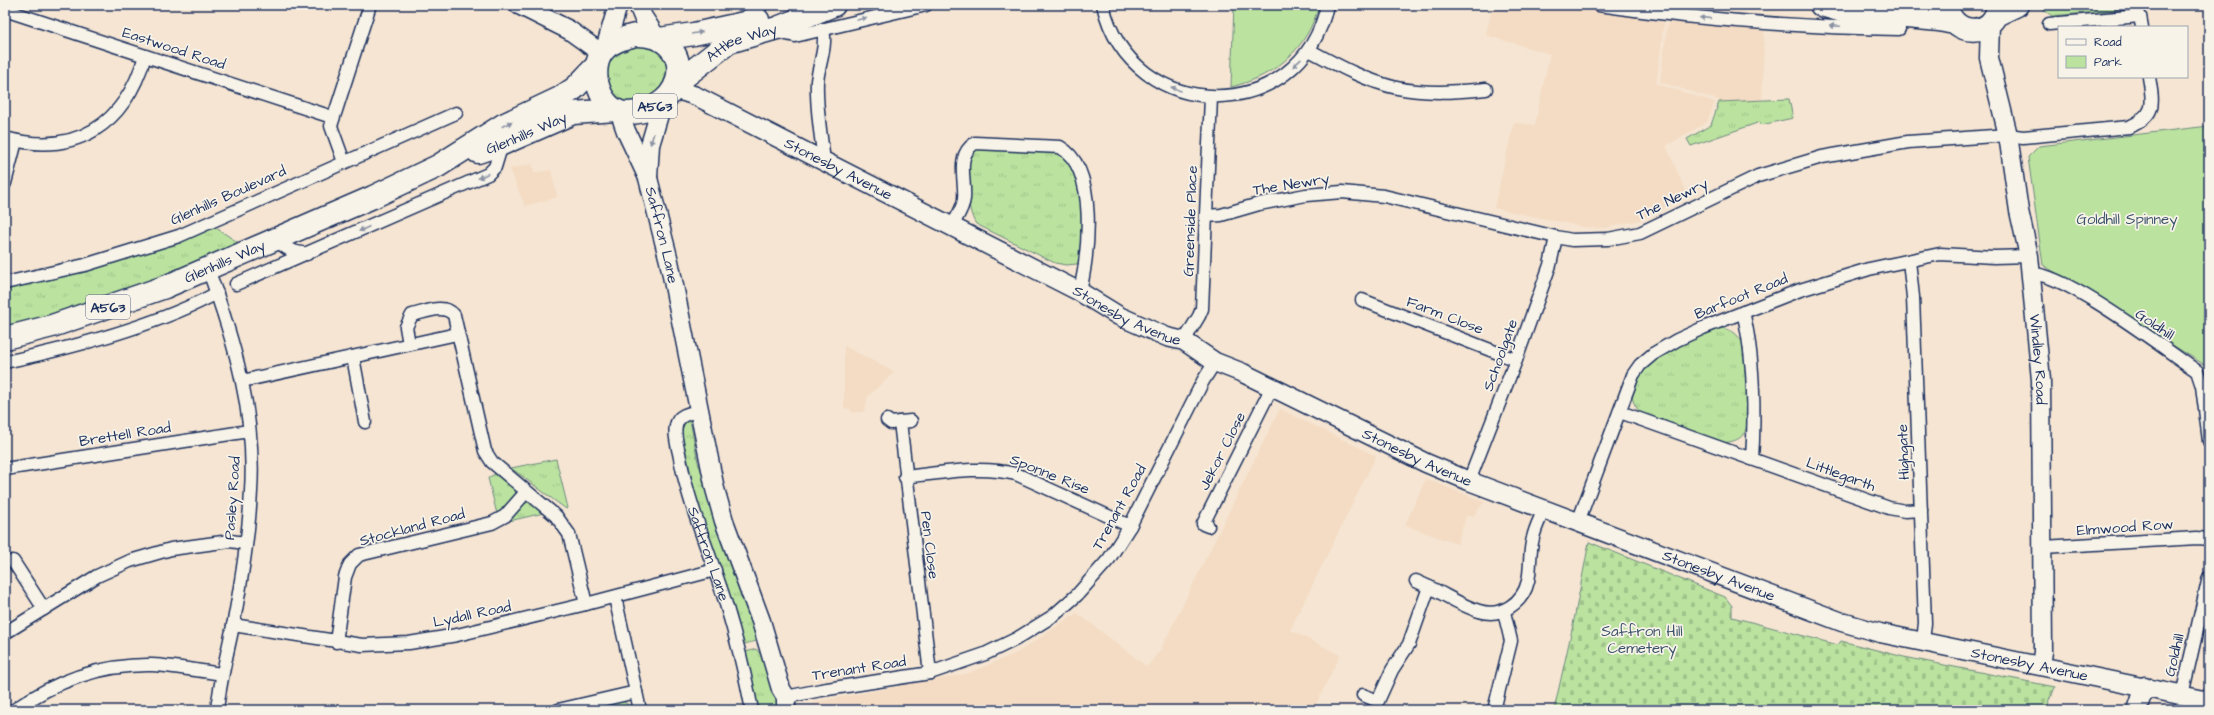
<svg xmlns="http://www.w3.org/2000/svg" width="2214" height="715" viewBox="0 0 2214 715" font-family="'Architects Daughter',sans-serif">
	<style>
		.built { fill: #f4dbc3 }
		.grass { fill: url(#grass-tufts); stroke: #6b897e }
		.cemetery { fill: url(#cemetery-stones); stroke: #6b897e }
		.park { fill: #bbe39f; stroke: #6b897e }
		.lines { fill: none; stroke-linecap: round; stroke-linejoin: round }
		.street-casing { stroke: #1b2f5e; stroke-width: 15 }
		.secondary-casing { stroke: #1b2f5e; stroke-width: 21 }
		.highway-casing { stroke: #1b2f5e; stroke-width: 25 }
		.street { stroke: #f7f3e8; stroke-width: 12 }
		.secondary { stroke: #f7f3e8; stroke-width: 18 }
		.highway { stroke: #f7f3e8; stroke-width: 22 }
		.oneway { fill: #8991a3 }
		.labels { text-anchor: middle; stroke-width: 3.5; stroke-linejoin: round; paint-order: stroke }
		.shield { fill: #f7f3e8; stroke: #5d6a87; stroke-width: 1 }
		.shield-label { font-size: 14px; font-weight: bold; fill: #1b2f5e }
		.street-label { font-size: 15px; fill: #1b2f5e; stroke: #f7f3e8 }
		.park-label { font-size: 15px; fill: #3b536b; stroke: #f7f3e8 }
	</style>
	<defs>
		<pattern id="grass-tufts" width="24" height="20" patternUnits="userSpaceOnUse"><rect width="24" height="20" fill="#bbe39f"/><path d="M3 7l-1-3M5 7V3M7 7l1-3M15 17l-1-3M17 17v-4M19 17l1-3" fill="none" stroke="#a0c38b"/></pattern>
		<pattern id="cemetery-stones" width="16" height="16" patternUnits="userSpaceOnUse"><rect width="16" height="16" fill="#bbe39f"/><path d="M2 7V4a2 2 0 0 1 4 0v3zM10 15v-3a2 2 0 0 1 4 0v3z" fill="#a0c38b"/></pattern>
	</defs>
	<rect width="100%" height="100%" fill="#f5e5d2"/>
	<filter id="ink" filterUnits="userSpaceOnUse"><feTurbulence type="fractalNoise" baseFrequency=".025" numOctaves="2"/><feDisplacementMap in="SourceGraphic" scale="8" xChannelSelector="R" yChannelSelector="G"/><feConvolveMatrix kernelMatrix="1 2 1 2 8 2 1 2 1" color-interpolation-filters="sRGB"/></filter>
	<g filter="url(#ink)">
		<!-- built -->
		<g class="built">
			<polygon points="1493,5 1560,5 1664,22 1656,84 1715,102 1707,122 1666,146 1688,196 1640,220 1605,228 1585,227 1494,208 1514,123 1535,125 1550,54 1486,35"/>
			<polygon points="1668,22 1764,31 1762,102 1719,102 1719,100 1660,82"/>
			<polygon points="532,164 534,173 551,170 557,197 525,206 510,169"/>
			<polygon points="844,346 894,372 868,396 864,412 851,412 851,409 844,408"/>
			<polygon points="1280,409 1376,456 1290,630 1340,655 1313,710 807,710 815,702 966,674 1017,653 1077,613 1147,667 1160,651"/>
			<polygon points="1426,479 1484,502 1473,516 1466,516 1457,544 1405,525"/>
		</g>
		<!-- grass -->
		<g class="grass">
			<polygon points="2045,5 2118,5 2118,10 2052,16 2043,9"/>
			<path d="M638 46C652 46 666 52 668 68 669 74 664 83 662 89 646 99 631 108 614 96 611 91 607 84 606 79 601 59 624 50 638 46Z"/>
			<polygon points="1789,99 1793,118 1761,125 1760,122 1691,146 1687,139 1711,125 1719,102"/>
			<path d="M978 148 1057 151 1070 159 1082 198 1081 259 1077 264 1066 265 1055 263 976 224C966 210 964 167 971 151Z"/>
			<polygon points="213,226 242,245 126,294 5,332 5,287"/>
			<path d="M1719 328C1732 329 1737 333 1744 345L1748 417C1747 437 1739 442 1719 443L1643 415C1616 390 1644 364 1667 349 1682 340 1702 334 1719 328Z"/>
			<polygon points="686,419 690,420 698,462 761,640 744,644 734,608 699,510 681,430"/>
			<polygon points="556,459 568,508 566,509 511,468"/>
			<path d="M498 472C520 493 524 496 497 514L488 478Z"/>
			<polygon points="529,502 533,502 548,512 509,521 508,518 521,505"/>
			<polygon points="756,649 763,657 779,710 757,710 746,652"/>
			<polygon points="621,700 636,710 578,710"/>
		</g>
		<!-- cemetery -->
		<polygon class="cemetery" points="1589,542 1725,597 1732,606 1732,617 1838,645 1841,641 1904,657 2055,687 2046,710 1554,710 1573,625"/>
		<!-- park -->
		<g class="park">
			<path d="M1234 5H1319C1307 50 1275 76 1231 87Z"/>
			<polygon points="2209,126 2209,366 2208,367 2043,265 2028,157 2039,146"/>
		</g>
		<g class="lines">
			<defs>
				<g id="street">
					<path d="M1103 5C1131 126 1302 127 1327 5"/>
					<path d="M1599 5C1698 20 1799 27 1899 29"/>
					<polyline points="5,10 332,117"/>
					<polyline points="743,19 762,5"/>
					<polyline points="2049,24 2140,16 2142,27"/>
					<polyline points="777,28 782,33 795,36 926,5"/>
					<path d="M1309 50C1337 65 1366 81 1397 88 1426 94 1456 92 1486 89"/>
					<path d="M5 138C76 157 125 125 145 56"/>
					<path d="M821 160 823 153C820 129 816 106 817 81 819 64 827 46 823 29"/>
					<polyline points="344,162 331,126 370,5"/>
					<polyline points="5,183 16,141"/>
					<path d="M1206 216 1221 215 1259 204 1306 195 1342 192 1384 196 1556 237 1572 240 1608 239 1640 233 1758 176 1822 157 1908 142 2008 135 2023 137 2129 127C2157 115 2153 103 2149 77"/>
					<path d="M951 228C956 218 963 209 964 199 966 179 955 156 975 143L1060 147C1099 169 1088 255 1080 292"/>
					<path d="M277 239C285 250 294 252 307 254"/>
					<polyline points="1909,261 1913,297 1925,623 1923,641"/>
					<path d="M208 269C234 340 256 414 251 491 249 534 241 584 233 626 227 654 220 682 217 710"/>
					<path d="M2032 274C2064 272 2166 350 2197 371L2202 386 2209 441"/>
					<polyline points="5,283 85,265 179,236 456,113"/>
					<polyline points="236,284 488,174 495,167 502,144"/>
					<polyline points="1362,300 1516,360"/>
					<path d="M1743 312C1754 355 1755 415 1752 459"/>
					<polyline points="1184,341 1199,316 1202,309 1211,97"/>
					<path d="M409 344 406 327 412 315C426 312 444 303 454 315L485 451 492 462 556 516 569 534 586 604"/>
					<polyline points="353,357 365,422"/>
					<path d="M5 362C71 348 158 325 217 293"/>
					<polyline points="242,381 457,334"/>
					<path id="s1" d="M700 411C690 413 678 414 676 426 674 434 677 445 679 453 688 504 709 551 725 601 736 637 745 673 752 710"/>
					<polyline points="1620,412 1889,508 1905,511 1921,510"/>
					<polyline points="887,420 891,423 900,422"/>
					<polyline points="911,421 900,422 930,673"/>
					<polyline points="5,469 249,431"/>
					<path d="M905 477C942 473 979 465 1016 474L1130 526"/>
					<polyline points="1469,481 1516,360 1550,265 1556,237"/>
					<polyline points="1578,522 1633,375 1640,365 1653,354 1677,340 1703,328 1800,290 1869,269 1940,254 1994,257 2029,256"/>
					<polyline points="1208,526 1203,524 1272,387"/>
					<polyline points="2043,547 2197,538 2209,539"/>
					<polyline points="13,561 44,609"/>
					<polyline points="1416,581 1429,587"/>
					<polyline points="615,597 640,710"/>
					<polyline points="233,625 362,645 409,643 457,635 586,604 715,570"/>
					<polyline points="5,633 97,576 130,561 171,549 230,541 245,543"/>
					<polyline points="336,642 345,577 350,564 359,555 492,523 505,516 526,492"/>
					<path d="M1363 695 1378 701 1392 670 1409 644 1429 587C1446 595 1462 606 1479 611 1501 618 1523 603 1528 581 1531 567 1529 552 1533 538 1535 528 1540 519 1544 509"/>
					<polyline points="2182,695 2209,577"/>
					<polyline points="786,697 821,690 930,673 985,654 1016,639 1053,616 1077,595 1109,559 1130,526 1203,381 1215,362"/>
					<path d="M14 710C55 681 102 664 152 665 175 666 199 671 222 674"/>
					<polyline points="558,710 636,692"/>
					<polyline points="1494,710 1511,641 1504,612"/>
				</g>
				<g id="secondary">
					<polyline points="519,5 569,30 601,53"/>
					<polyline points="638,5 643,17 656,37"/>
					<path id="s2" d="M1990 23 1989 58 2008 135 2019 211 2029 256 2041 380 2043 652 2041 665"/>
					<polyline points="605,49 618,5"/>
					<path id="s3" d="M675 89 696 96 1080 292 1119 316 1167 337 1184 341 1215 362 1243 373 1426 463 1469 481 1842 622 1880 633 2209 701"/>
					<path id="s4" d="M619 111 626 131 648 178 669 261 715 489 724 521 761 621 781 689 786 697V710"/>
					<polyline points="648,177 650,145 663,101"/>
					<polyline points="2137,710 2145,686"/>
				</g>
				<g id="highway">
					<polyline points="1821,5 1842,11 1939,20 1954,23"/>
					<path d="M1947 5C1951 38 1996 38 1998 5"/>
					<polyline points="1996,15 2017,5"/>
					<path d="M635 35C697 33 691 112 627 113 600 113 586 68 605 49 612 41 624 38 635 35Z"/>
					<polyline points="659,39 694,34 758,20"/>
					<path id="s5" d="M678 82 729 42 777 28 834 5"/>
					<path id="s6" d="M478 152 502 144 573 113 616 110"/>
					<path id="s7" d="M5 338 52 326 165 287 373 197 438 166 503 125 560 98 575 88 595 67"/>
				</g>
			</defs>
			<!-- street casing -->
			<use href="#street" class="street-casing"/>
			<!-- secondary casing -->
			<use href="#secondary" class="secondary-casing"/>
			<!-- highway casing -->
			<use href="#highway" class="highway-casing"/>
			<!-- street -->
			<use href="#street" class="street"/>
			<!-- secondary -->
			<use href="#secondary" class="secondary"/>
			<!-- highway -->
			<use href="#highway" class="highway"/>
		</g>
		<!-- one-way arrows -->
		<defs><path id="oneway-solid" d="M-6-.8H1V-3.2L6.5 0L1 3.2V.8H-6Z"/></defs>
		<g class="oneway">
			<use href="#oneway-solid" transform="translate(1705 18) rotate(-175)"/>
			<use href="#oneway-solid" transform="translate(861 19) rotate(-14)"/>
			<use href="#oneway-solid" transform="translate(1835 26) rotate(-178)"/>
			<use href="#oneway-solid" transform="translate(697 33) rotate(-10)"/>
			<use href="#oneway-solid" transform="translate(1297 63) rotate(137)"/>
			<use href="#oneway-solid" transform="translate(1176 89) rotate(-158)"/>
			<use href="#oneway-solid" transform="translate(507 124) rotate(-27)"/>
			<use href="#oneway-solid" transform="translate(652 139) rotate(107)"/>
			<use href="#oneway-solid" transform="translate(483 176) rotate(154)"/>
			<use href="#oneway-solid" transform="translate(364 229) rotate(156)"/>
		</g>
	</g>
	<g class="labels">
		<!-- shield labels -->
		<g class="shield">
			<rect x="633" y="94" width="44" height="24" rx="3"/>
			<rect x="86" y="295" width="44" height="24" rx="3"/>
		</g>
		<g class="shield-label">
			<text x="655" y="111">A563</text>
			<text x="108" y="312">A563</text>
		</g>
		<!-- street labels -->
		<g class="street-label">
			<text dy="5" stroke="none"><textPath href="#s5" startOffset="76">Attlee Way</textPath></text>
			<text transform="translate(174 48) rotate(18)" y="5">Eastwood Road</text>
			<text dy="5" stroke="none"><textPath href="#s6" startOffset="52">Glenhills Way</textPath></text>
			<text dy="5" stroke="none"><textPath href="#s3" startOffset="182">Stonesby Avenue</textPath></text>
			<text transform="translate(1291 184) rotate(-9)" y="5">The Newry</text>
			<text transform="translate(228 195) rotate(-24)" y="5">Glenhills Boulevard</text>
			<text transform="translate(1672 199) rotate(-26)" y="5">The Newry</text>
			<text transform="translate(1190 221) rotate(-88)" y="5">Greenside Place</text>
			<text dy="5" stroke="none"><textPath href="#s4" startOffset="132">Saffron Lane</textPath></text>
			<text dy="5" stroke="none"><textPath href="#s7" startOffset="233">Glenhills Way</textPath></text>
			<text transform="translate(1741 296) rotate(-22)" y="5">Barfoot Road</text>
			<text dy="5" stroke="none"><textPath href="#s3" startOffset="506">Stonesby Avenue</textPath></text>
			<text transform="translate(1445 315) rotate(21)" y="5">Farm Close</text>
			<text transform="translate(2155 324) rotate(34)" y="5">Goldhill</text>
			<text transform="translate(1500 355) rotate(-70)" y="5">Schoolgate</text>
			<text dy="5" stroke="none"><textPath href="#s2" startOffset="341">Windley Road</textPath></text>
			<text transform="translate(125 434) rotate(-9)" y="5">Brettell Road</text>
			<text transform="translate(1222 451) rotate(-63)" y="5">Jekor Close</text>
			<text transform="translate(1903 452) rotate(-92)" y="5">Highgate</text>
			<text dy="5" stroke="none"><textPath href="#s3" startOffset="830">Stonesby Avenue</textPath></text>
			<text transform="translate(1050 474) rotate(22)" y="5">Sponne Rise</text>
			<text transform="translate(1841 474) rotate(20)" y="5">Littlegarth</text>
			<text transform="translate(232 498) rotate(-86)" y="5">Pasley Road</text>
			<text transform="translate(1119 507) rotate(-61)" y="5">Trenant Road</text>
			<text transform="translate(412 527) rotate(-15)" y="5">Stockland Road</text>
			<text transform="translate(2125 527) rotate(-4)" y="5">Elmwood Row</text>
			<text transform="translate(930 545) rotate(83)" y="5">Pen Close</text>
			<text dy="5" stroke="none"><textPath href="#s1" startOffset="163">Saffron Lane</textPath></text>
			<text dy="5" stroke="none"><textPath href="#s3" startOffset="1154">Stonesby Avenue</textPath></text>
			<text transform="translate(472 614) rotate(-12)" y="5">Lydall Road</text>
			<text transform="translate(2174 655) rotate(-77)" y="5">Goldhill</text>
			<text dy="5" stroke="none"><textPath href="#s3" startOffset="1478">Stonesby Avenue</textPath></text>
			<text transform="translate(859 668) rotate(-9)" y="5">Trenant Road</text>
		</g>
		<!-- park labels -->
		<g class="park-label">
			<text x="2127" y="224">Goldhill Spinney</text>
			<text x="1642" y="636">Saffron Hill<tspan x="1642" dy="17">Cemetery</tspan></text>
		</g>
	</g>
	<!-- margin -->
	<rect width="2214" height="715" fill="none" stroke="#f7f3e8" stroke-width="20"/>
	<rect x="10" y="10" width="2194" height="695" fill="none" stroke="#1b2f5e" stroke-width="1.5" filter="url(#ink)"/>
	<!-- legend -->
	<rect x="2058" y="26" width="130" height="52" fill="#f7f3e8" stroke="#9fa5b1"/>
	<rect x="2066" y="39" width="20" height="6" fill="#f7f3e8" stroke="#9fa5b1"/>
	<text x="2094" y="46" font-size="12" fill="#1b2f5e">Road</text>
	<rect x="2066" y="56" width="20" height="12" fill="#bbe39f" stroke="#9fa5b1"/>
	<text x="2094" y="66" font-size="12" fill="#1b2f5e">Park</text>
</svg>
